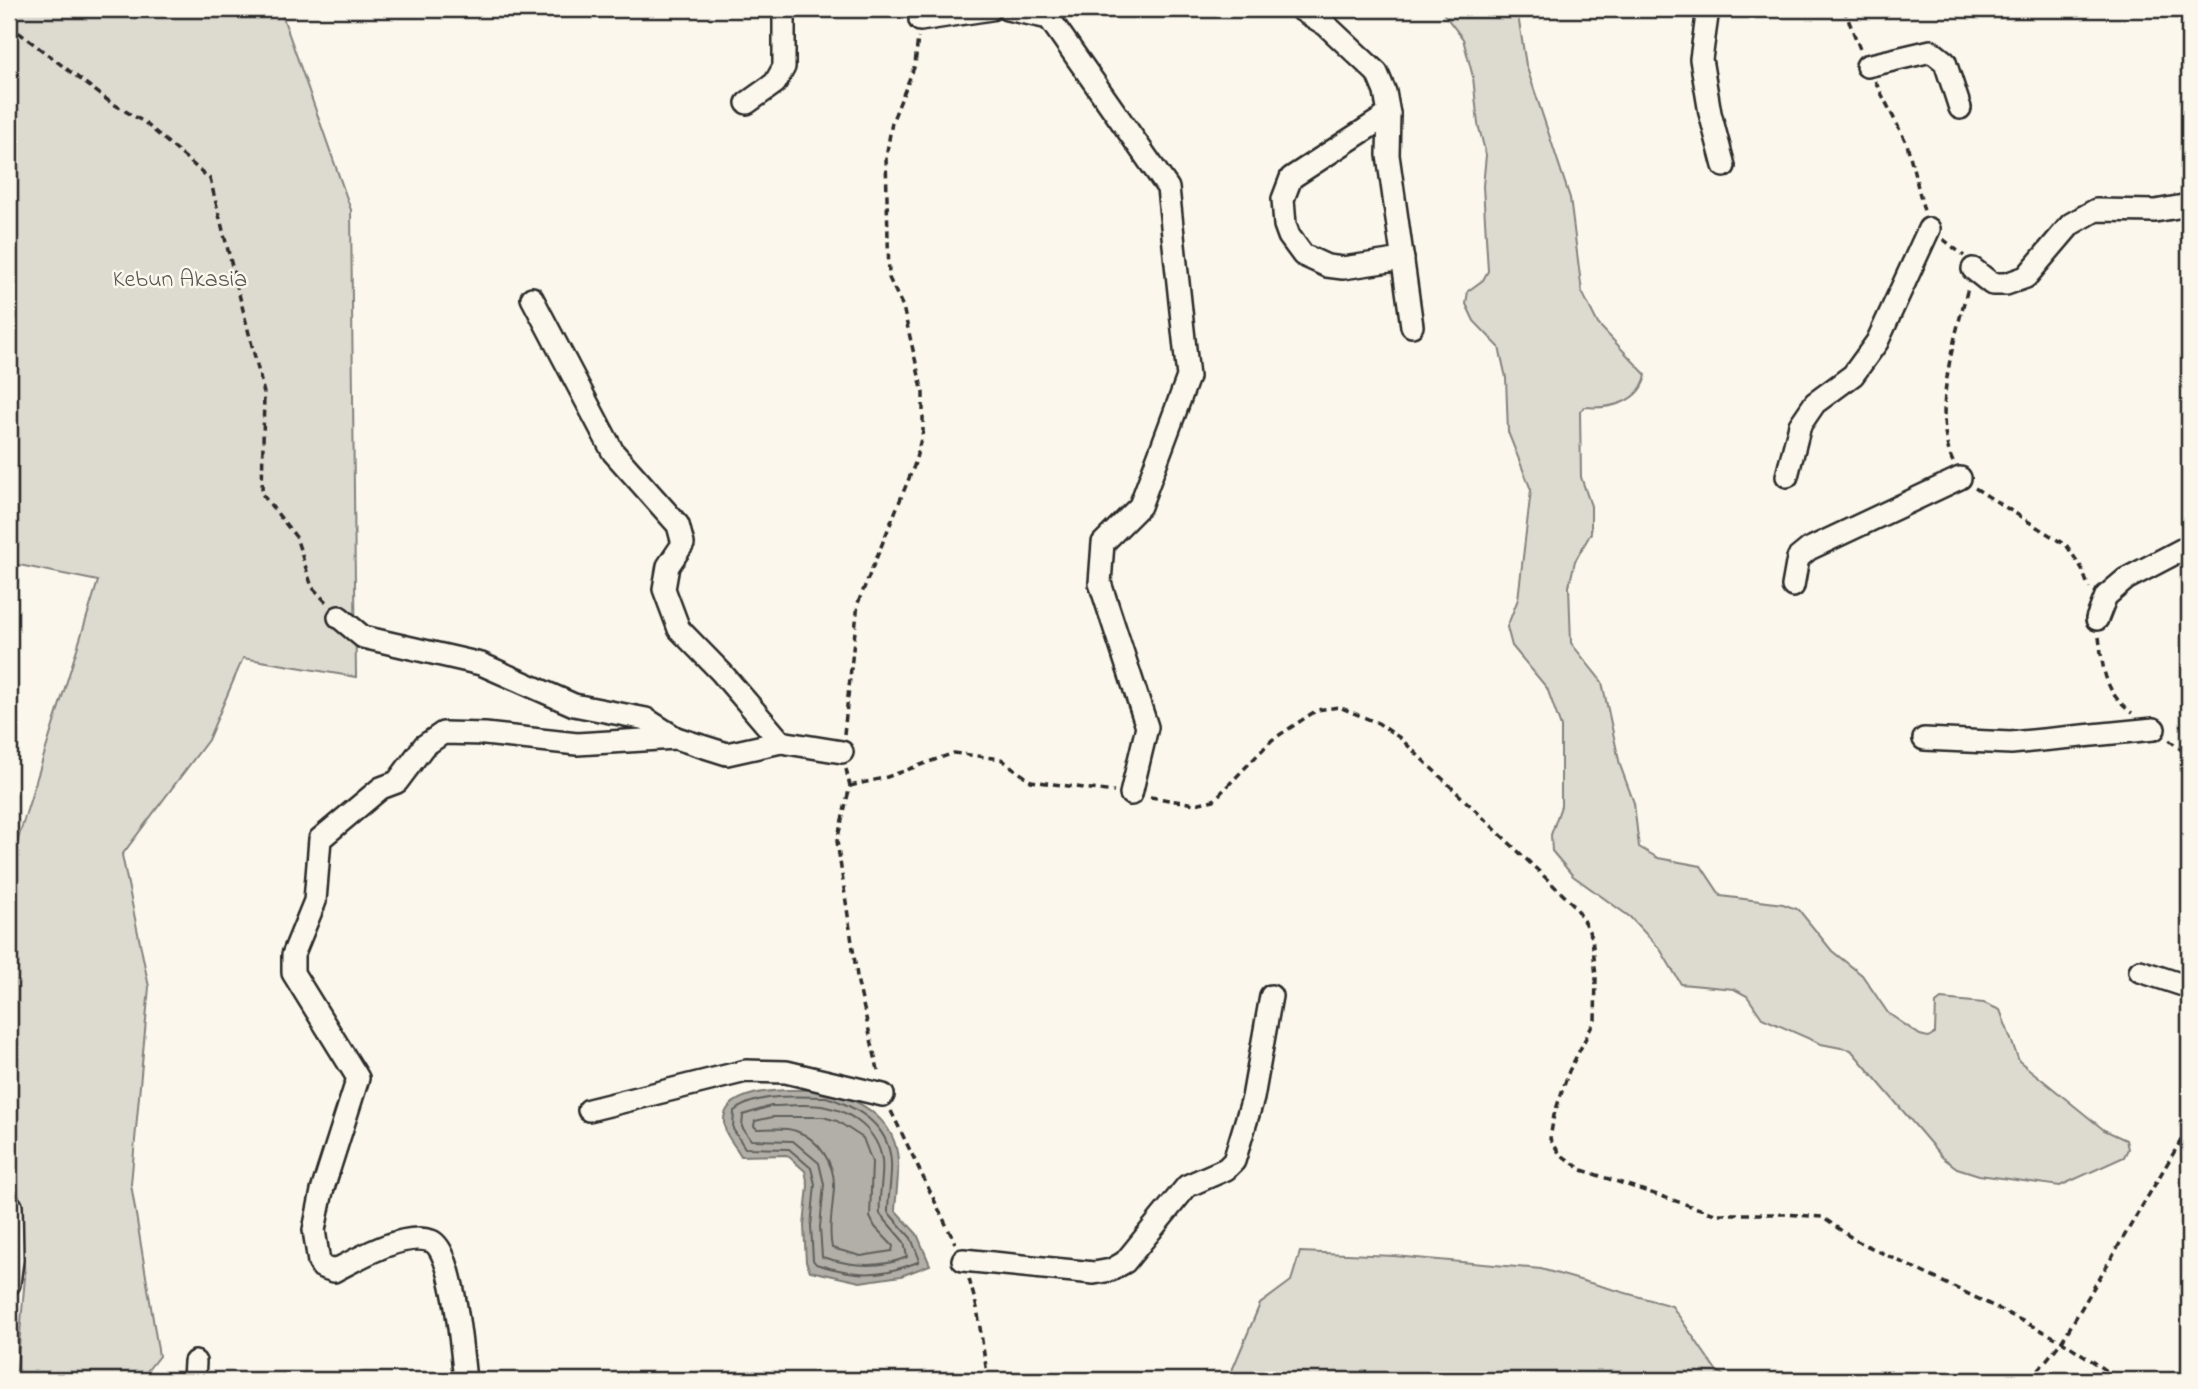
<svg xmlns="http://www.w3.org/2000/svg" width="2198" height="1389" viewBox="0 0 2198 1389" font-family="'Indie Flower',sans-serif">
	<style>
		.green { fill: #dddad0; stroke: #84827e; stroke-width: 2 }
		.water { fill: #b1afa7; stroke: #7b7a75; stroke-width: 2 }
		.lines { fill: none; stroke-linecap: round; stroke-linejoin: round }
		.shore { stroke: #61605d; stroke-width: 2 }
		.minor-casing { stroke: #2b2b2b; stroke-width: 26 }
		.path { stroke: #2b2b2b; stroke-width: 3.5; stroke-dasharray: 7 5; stroke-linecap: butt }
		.minor { stroke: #fbf7ec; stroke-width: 21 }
		.labels { text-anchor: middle; stroke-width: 5; stroke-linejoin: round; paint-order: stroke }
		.park-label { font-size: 24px; fill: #585754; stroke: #fbf7ec }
	</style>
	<rect width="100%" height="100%" fill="#fbf7ec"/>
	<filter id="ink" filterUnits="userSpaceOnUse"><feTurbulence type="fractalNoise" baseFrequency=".0143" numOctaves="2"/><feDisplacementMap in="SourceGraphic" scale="14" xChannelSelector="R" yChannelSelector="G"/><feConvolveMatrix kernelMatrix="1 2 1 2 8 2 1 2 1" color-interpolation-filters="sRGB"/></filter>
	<g filter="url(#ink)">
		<!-- green -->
		<g class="green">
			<polygon points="9,9 280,9 351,210 356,677 243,658 208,740 122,855 149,987 131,1184 159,1356 140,1380 16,1380 25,1277 13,1125 9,1127 9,855 14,852 98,581 9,563"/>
			<path d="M1440 9H1517L1526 65 1570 198 1582 292 1598 324 1646 375C1640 403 1610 409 1585 407L1580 411 1581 477 1591 506V533L1575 561 1569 586 1571 643 1602 682 1620 765 1634 803 1639 847 1658 858 1701 866 1721 896 1783 904 1799 910 1832 951 1862 975 1888 1013 1920 1035 1928 1037 1935 1033 1936 1003 1941 999 1984 1003 2000 1010 2019 1061 2104 1130 2126 1140 2128 1149 2124 1157 2060 1186 1979 1175 1957 1168 1942 1157 1851 1050 1821 1044 1762 1018 1747 996 1734 989 1681 984 1660 949 1630 917 1573 876 1552 851 1551 835 1561 806V727L1547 688 1512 646 1507 627 1518 599 1531 490 1508 432 1506 378 1499 347 1474 321 1466 304 1468 291 1483 280 1488 271 1483 186 1486 155 1478 124 1473 77 1463 39Z"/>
			<polygon points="1300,1252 1394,1256 1541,1269 1672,1306 1716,1370 1730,1380 1228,1380 1260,1304 1291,1281"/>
		</g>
		<!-- water -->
		<path class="water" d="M827 1090C862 1101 896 1120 898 1161 899 1177 896 1194 895 1210L917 1234 930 1265 901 1276 860 1282 810 1271 806 1262 804 1226 808 1185 805 1171 787 1155 741 1156C737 1148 729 1140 726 1132 709 1083 800 1090 827 1090Z"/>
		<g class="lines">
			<!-- shore -->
			<g class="shore">
				<path d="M826 1097C858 1107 889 1126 891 1162 892 1179 888 1195 888 1212L911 1238 919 1258 918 1262C878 1278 855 1276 816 1264L813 1260 811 1226 815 1184 811 1168 789 1149 745 1148 733 1129 734 1111C758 1092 797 1097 826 1097Z"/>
				<path d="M771 1106C789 1106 809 1103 826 1107 853 1112 878 1132 882 1160 884 1178 878 1196 880 1214L904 1242 907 1257C880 1269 850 1266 822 1257L820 1227 824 1184 819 1163 793 1141 751 1140 742 1127 743 1115Z"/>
				<path d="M773 1117H823L837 1121 863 1138 872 1162 870 1217 875 1227 893 1246 892 1251 861 1256 832 1248C828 1228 833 1208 834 1187 835 1164 819 1139 796 1131 785 1127 769 1129 757 1129L754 1126 755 1121Z"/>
			</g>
			<defs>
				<g id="minor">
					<polyline points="1007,9 1049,18 1168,188 1188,377 1140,506 1103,543 1100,583 1147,727 1131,794"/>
					<polyline points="1300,9 1326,25 1377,73 1385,92 1389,114 1388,155 1412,326"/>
					<polyline points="1708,9 1701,59 1710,113 1724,166"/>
					<polyline points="920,20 991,9"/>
					<polyline points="1867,66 1931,51 1945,62 1960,108"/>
					<polyline points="747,103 775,83 784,67 784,14 789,9"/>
					<polyline points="1389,114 1291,178 1283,199 1285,225 1289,236 1303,255 1327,266 1343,268 1403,259"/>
					<polyline points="1973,269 1992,284 2006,284 2026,277 2071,224 2096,210 2155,211 2189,205"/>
					<polyline points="532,298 613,452 678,525 683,544 668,566 664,589 679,629 721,672 781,742"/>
					<polyline points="1787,476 1800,425 1815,403 1853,375 1877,342 1929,229"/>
					<polyline points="1793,586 1798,558 1809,549 1960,478"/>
					<polyline points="339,617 363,637 481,664 574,705 646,719 676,738 727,754 781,742 842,752"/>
					<polyline points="2097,619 2106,596 2126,579 2189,546"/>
					<polyline points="1924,739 2011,743 2154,729"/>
					<polyline points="2140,971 2189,987"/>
					<polyline points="589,1110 746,1071 786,1072 883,1095"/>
					<polyline points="963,1260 1094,1273 1111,1270 1125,1262 1187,1186 1226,1169 1234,1161 1253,1098 1271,996"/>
					<polyline points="9,1284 12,1260 11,1206"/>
					<polyline points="194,1380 195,1362"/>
					<path d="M465 1380C462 1355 454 1249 431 1241 404 1231 357 1259 334 1271L322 1267 319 1262 314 1230 322 1191 358 1078 293 973V955L315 901 320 839 381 788 397 782 424 746 443 733 485 734 577 744 676 738"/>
				</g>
			</defs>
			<!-- minor casing -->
			<use href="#minor" class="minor-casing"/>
			<!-- path -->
			<g class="path">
				<polyline points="1844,9 1860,49"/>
				<polyline points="9,25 110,102 144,122 210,179 264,393 262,494 296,537 312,587 327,603"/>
				<polyline points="1875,81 1907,144 1924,211"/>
				<polyline points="1943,239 1964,256"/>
				<path d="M1953 462C1931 414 1955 336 1968 288"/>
				<polyline points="1975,488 2067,546 2081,567 2089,588"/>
				<path d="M2099 637C2103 669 2104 692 2132 713"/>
				<polyline points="844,734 858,603 914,466 923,431 923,393 903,307 889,278 886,157 892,122 915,65 918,37"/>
				<polyline points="2169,740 2189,756"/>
				<polyline points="846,769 850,786 837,841 858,983 879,1074"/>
				<polyline points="850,786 887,777 954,753 1001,759 1031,781 1114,792"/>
				<polyline points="1150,797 1195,804 1214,800 1272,740 1317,710 1339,707 1378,723 1400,738 1576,907 1592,937 1596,977 1595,1020 1569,1071 1554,1115 1550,1139 1560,1154 1582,1170 1715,1214 1786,1214 1822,1217 1855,1240 1985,1302 2062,1341 2121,1380"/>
				<polyline points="891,1111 955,1243"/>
				<polyline points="969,1279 977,1308 988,1380"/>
				<polyline points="2033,1380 2035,1374 2062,1341 2189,1127"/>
			</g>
			<!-- minor -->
			<use href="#minor" class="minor"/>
		</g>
	</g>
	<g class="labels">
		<!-- park labels -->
		<g class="park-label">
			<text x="180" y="286">Kebun Akasia</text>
		</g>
	</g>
	<!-- margin -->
	<rect width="2198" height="1389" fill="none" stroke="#fbf7ec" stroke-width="35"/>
	<rect x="18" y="18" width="2163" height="1354" fill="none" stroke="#2b2b2b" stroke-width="2.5" filter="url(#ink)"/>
</svg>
